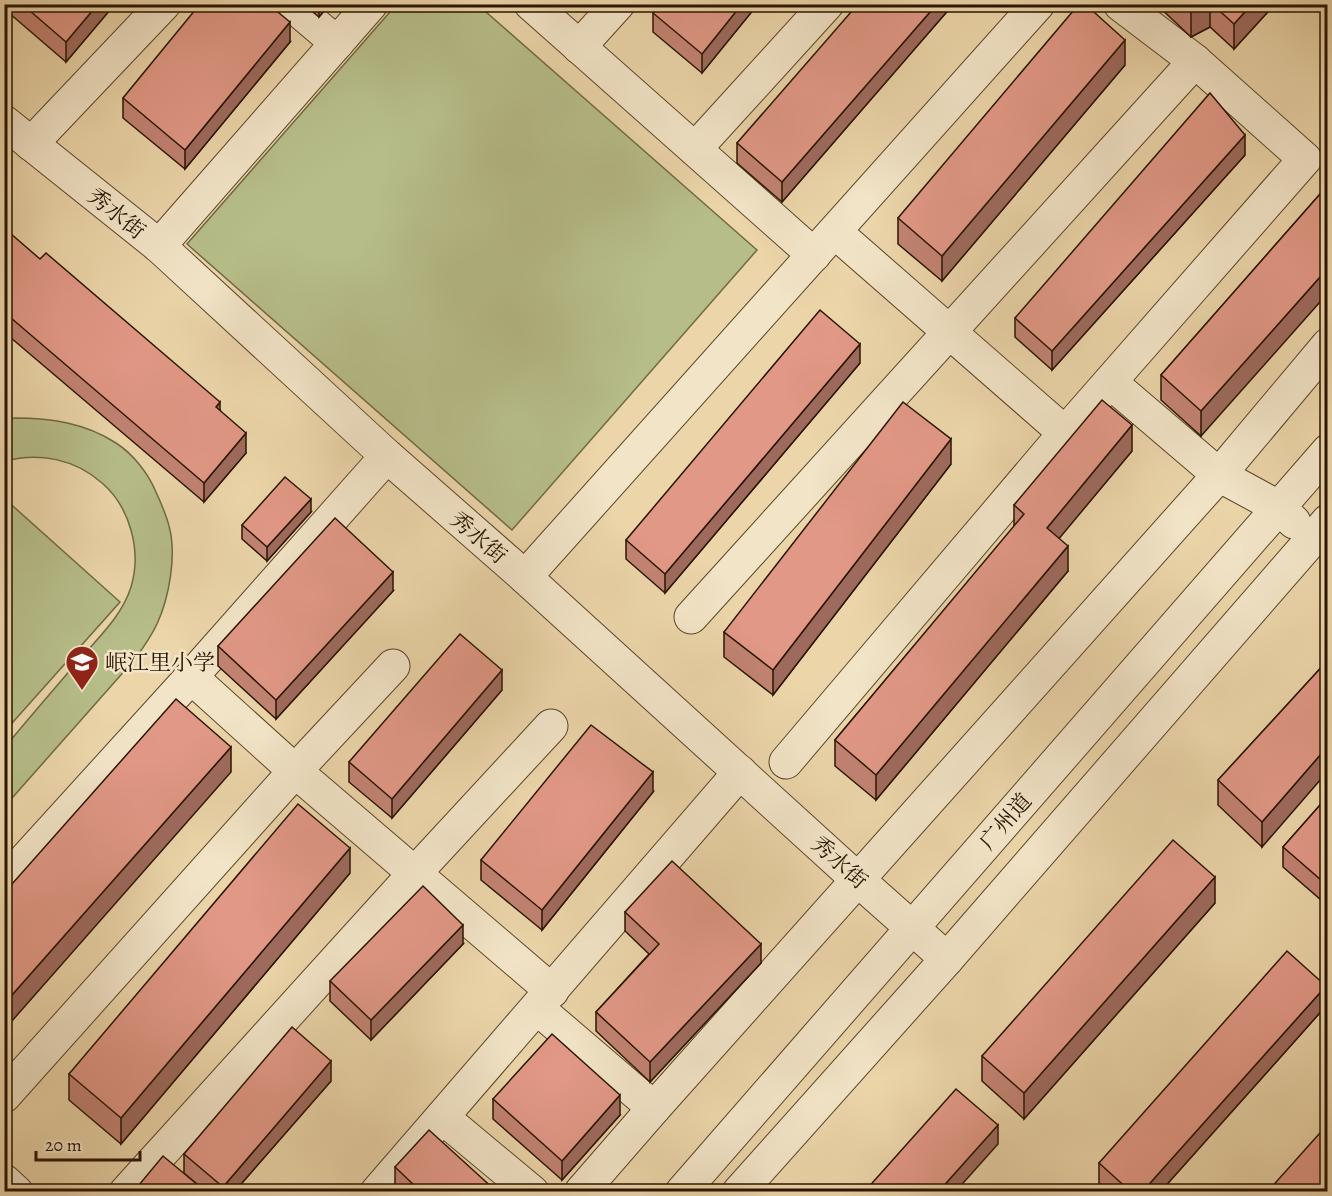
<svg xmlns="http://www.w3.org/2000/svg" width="1332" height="1196" viewBox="0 0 1332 1196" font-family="Alegreya,'Noto Serif SC',serif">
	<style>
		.green { fill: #b6bd89; stroke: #706944; stroke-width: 1.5 }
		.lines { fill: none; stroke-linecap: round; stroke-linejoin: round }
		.minor-casing { stroke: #5a452a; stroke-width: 35 }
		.minor { stroke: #f2e4c7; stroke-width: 33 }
		.wall { fill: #c28373; stroke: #2a1500; stroke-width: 1.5 }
		.shaded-wall { fill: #9e6a5e; stroke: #2a1500; stroke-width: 1.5 }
		.building { fill: #e19886; stroke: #2a1500; stroke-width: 1.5 }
		.labels { text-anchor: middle; stroke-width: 5; stroke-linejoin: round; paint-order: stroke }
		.street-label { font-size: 22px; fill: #2a1500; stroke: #f2e4c7 }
		.poi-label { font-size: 22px; fill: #2a1500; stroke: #f2e4c7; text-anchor: start }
	</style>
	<rect width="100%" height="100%" fill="#ebd5a9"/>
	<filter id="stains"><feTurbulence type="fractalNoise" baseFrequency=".00333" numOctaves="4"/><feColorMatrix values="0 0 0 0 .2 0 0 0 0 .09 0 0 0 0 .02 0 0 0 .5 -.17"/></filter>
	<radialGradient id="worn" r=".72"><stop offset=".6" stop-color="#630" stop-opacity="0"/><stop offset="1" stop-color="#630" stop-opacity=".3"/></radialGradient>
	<!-- green -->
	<g class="green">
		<polygon points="478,5 757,250 512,530 187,244 396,5"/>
		<path d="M15 418C51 418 85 423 116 443 133 454 148 473 156 492 161 503 166 514 169 526 177 555 169 598 157 624 151 637 143 648 135 659L5 806V747C29 718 54 689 79 660 98 638 122 616 131 587 142 551 130 507 102 483 75 459 39 452 5 461V420Z"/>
		<polygon points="5,499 120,602 5,731"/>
	</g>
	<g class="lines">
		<defs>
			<g id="minor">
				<polyline points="291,4 337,43"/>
				<polyline points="531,4 814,255"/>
				<polyline points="579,47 618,4"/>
				<polyline points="4,122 159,246 387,456 525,577 857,879 947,959"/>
				<polyline points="31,144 164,4"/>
				<polyline points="695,149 827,4"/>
				<polyline points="835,232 1065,433"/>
				<polyline points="159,246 371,4"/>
				<polyline points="1110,382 1219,475 1278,507 1294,522"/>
				<polyline points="525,577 1038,4"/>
				<polyline points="691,617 1195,61"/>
				<polyline points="191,677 295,771 552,991"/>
				<polyline points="786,762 1065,433 1305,159 1195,61 1120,4"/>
				<polyline points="4,883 191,677 387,456"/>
				<polyline points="537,1008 654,1108"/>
				<polyline points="4,1096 295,771 393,666"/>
				<polyline points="442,1117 532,1192"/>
				<polyline points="4,1181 16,1192"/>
				<polyline points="126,1192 415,873 551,726"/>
				<polyline points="377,1192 740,772"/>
				<polyline points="581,1192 654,1108 1219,475 1328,345"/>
				<polyline points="682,1192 1328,451"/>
				<polyline points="739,1192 947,959 1328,521"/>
			</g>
		</defs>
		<!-- minor casing -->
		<use href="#minor" class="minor-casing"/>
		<!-- minor -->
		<use href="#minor" class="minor"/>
	</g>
	<!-- wall -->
	<g class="wall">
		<polygon points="9,4 115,4 66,62 9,13"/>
		<polygon points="303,4 330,4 319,17"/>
		<polygon points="758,4 702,73 653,32 653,13"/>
		<polygon points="951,4 951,7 782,202 737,163 737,143"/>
		<polygon points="1156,4 1275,4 1234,49 1210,27 1191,37"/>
		<polygon points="290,42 185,169 123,118 123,98"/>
		<polygon points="1125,65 942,281 898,244 898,218"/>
		<polygon points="1245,155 1052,370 1015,337 1015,318"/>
		<polygon points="1328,185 1201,436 1161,400 1161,375"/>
		<polygon points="4,236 220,410 246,453 204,502 4,332"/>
		<polygon points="860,363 665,593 626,559 626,540"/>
		<polygon points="1132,451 1059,538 1068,571 876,800 835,766 835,740 1014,527 1014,505"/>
		<polygon points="951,464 773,695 724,657 724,632"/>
		<polygon points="311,512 267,561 242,539 242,525"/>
		<polygon points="393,591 276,719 218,666 218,646"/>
		<polygon points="1328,660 1262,847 1218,805 1218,780"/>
		<polygon points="502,690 392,818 349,782 349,762"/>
		<polygon points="653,792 542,930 481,880 481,860"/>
		<polygon points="1328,796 1328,906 1283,867 1283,847"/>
		<polygon points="350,873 121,1144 69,1100 69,1074"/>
		<polygon points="1215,903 1024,1119 982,1081 982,1056"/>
		<polygon points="625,912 761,963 650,1082 596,1031 596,1012 649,954 625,931"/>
		<polygon points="463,944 371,1040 330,1001 330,981"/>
		<polygon points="1326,1006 1161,1191 1108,1191 1099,1183 1099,1163"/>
		<polygon points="331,1081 235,1191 205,1191 184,1173 184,1154"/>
		<polygon points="493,1099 620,1115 562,1180 493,1119"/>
		<polygon points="395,1167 496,1191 395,1191"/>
	</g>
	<!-- shaded-wall -->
	<g class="shaded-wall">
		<polygon points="98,4 115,4 66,62 66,42"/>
		<polygon points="319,4 330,4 319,17"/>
		<polygon points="742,4 758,4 702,73 702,54"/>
		<polygon points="937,4 951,4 951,7 782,202 782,182"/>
		<polygon points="1205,4 1210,4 1210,27 1191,37 1191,12"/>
		<polygon points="1252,4 1275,4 1234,49 1234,24"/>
		<polygon points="290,22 290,42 185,169 185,150"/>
		<polygon points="1125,40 1125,65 942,281 942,256"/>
		<polygon points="1245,135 1245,155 1052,370 1052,351"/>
		<polygon points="1328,268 1328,293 1201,436 1201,411"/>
		<polygon points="860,344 860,363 665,593 665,574"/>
		<polygon points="220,402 220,421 216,407"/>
		<polygon points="1132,425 1132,451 1047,553 1047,528"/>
		<polygon points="246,433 246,453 204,502 204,483"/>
		<polygon points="951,439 951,464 773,695 773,670"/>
		<polygon points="311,499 311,512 267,561 267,547"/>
		<polygon points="1068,546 1068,571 876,800 876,775"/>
		<polygon points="393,572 393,591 276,719 276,700"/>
		<polygon points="502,670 502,690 392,818 392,799"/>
		<polygon points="1328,746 1328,771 1262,847 1262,822"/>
		<polygon points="231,747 231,772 4,1030 4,1004"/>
		<polygon points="653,772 653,792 542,930 542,910"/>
		<polygon points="350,848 350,873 121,1144 121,1118"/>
		<polygon points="1215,877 1215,903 1024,1119 1024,1093"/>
		<polygon points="463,925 463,944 371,1040 371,1020"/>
		<polygon points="761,944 761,963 650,1082 650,1062"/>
		<polygon points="1326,986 1326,1006 1161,1191 1143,1191"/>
		<polygon points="331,1061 331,1081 235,1191 223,1191 223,1187"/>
		<polygon points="620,1095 620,1115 562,1180 562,1161"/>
		<polygon points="998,1125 998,1144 956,1191 939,1191"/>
	</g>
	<!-- building -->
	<g class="building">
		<polygon points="22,4 98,4 66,42"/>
		<polygon points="200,4 268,4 290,22 185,150 123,98"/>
		<polygon points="660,4 742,4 702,54 653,13"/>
		<polygon points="858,4 937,4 782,182 737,143"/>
		<polygon points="1079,4 1085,4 1125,40 942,256 898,218"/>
		<polygon points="1183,4 1205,4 1191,12"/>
		<polygon points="1212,4 1252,4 1234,24"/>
		<polygon points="1210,93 1245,135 1052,351 1015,318"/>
		<polygon points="1328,185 1328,268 1201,411 1161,375"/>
		<polygon points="10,233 40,259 46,253 220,402 216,407 246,433 204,483 4,312 4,236"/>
		<polygon points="820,310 860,344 665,574 626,540"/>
		<polygon points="1102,400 1132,425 1047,528 1068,546 876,775 835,740 1024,514 1014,505"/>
		<polygon points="903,402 951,439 773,670 724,632"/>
		<polygon points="285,477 311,499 267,547 242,525"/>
		<polygon points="335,518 393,572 276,700 218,646"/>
		<polygon points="460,634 502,670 392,799 349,762"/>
		<polygon points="1328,660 1328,746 1262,822 1218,780"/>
		<polygon points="176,699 231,747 4,1004 4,893"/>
		<polygon points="591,725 653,772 542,910 481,860"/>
		<polygon points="1328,796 1328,886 1283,847"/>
		<polygon points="298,804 350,848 121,1118 69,1074"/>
		<polygon points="1173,840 1215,877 1024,1093 982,1056"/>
		<polygon points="672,861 761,944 650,1062 596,1012 659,944 625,912"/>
		<polygon points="423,886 463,925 371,1020 330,981"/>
		<polygon points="1287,951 1326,986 1143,1191 1130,1191 1099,1163"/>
		<polygon points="292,1027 331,1061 223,1187 184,1154"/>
		<polygon points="552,1034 620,1095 562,1161 493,1099"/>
		<polygon points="956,1089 998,1125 939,1191 865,1191"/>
		<polygon points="1328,1124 1328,1191 1268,1191"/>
		<polygon points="429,1130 496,1191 413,1191 417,1188 395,1167"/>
		<polygon points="163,1156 205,1191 134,1191"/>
	</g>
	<!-- icons -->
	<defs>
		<symbol id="school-pin" viewBox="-11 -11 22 30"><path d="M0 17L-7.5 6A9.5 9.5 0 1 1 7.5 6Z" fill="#8f2418" stroke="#f2e4c7"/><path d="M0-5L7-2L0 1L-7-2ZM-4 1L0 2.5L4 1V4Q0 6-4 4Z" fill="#fff"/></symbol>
	</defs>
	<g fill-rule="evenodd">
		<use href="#school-pin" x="63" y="643" width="38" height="52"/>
	</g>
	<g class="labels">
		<!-- street labels -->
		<g class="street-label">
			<text transform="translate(117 213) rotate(39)" y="8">秀水街</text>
			<text transform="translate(479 537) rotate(41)" y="8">秀水街</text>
			<text transform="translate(1005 821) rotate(-49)" y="8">广州道</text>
			<text transform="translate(840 862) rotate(42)" y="8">秀水街</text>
		</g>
		<!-- poi labels -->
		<g class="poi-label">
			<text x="105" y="670">岷江里小学</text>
		</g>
	</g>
	<!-- margin -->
	<rect width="1332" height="1196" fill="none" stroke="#ebd5a9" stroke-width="24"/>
	<rect x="6" y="6" width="1320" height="1184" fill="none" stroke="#2a1500" stroke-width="3"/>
	<rect x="12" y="12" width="1308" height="1172" fill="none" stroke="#2a1500" stroke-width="1.5"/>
	<!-- scale -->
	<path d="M36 1151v9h104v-9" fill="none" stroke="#2a1500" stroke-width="3"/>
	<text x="45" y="1151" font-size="18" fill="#2a1500" stroke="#f2e4c7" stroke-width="4.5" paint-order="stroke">20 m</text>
	<rect width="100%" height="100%" filter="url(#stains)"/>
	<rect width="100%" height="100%" fill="url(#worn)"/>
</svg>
